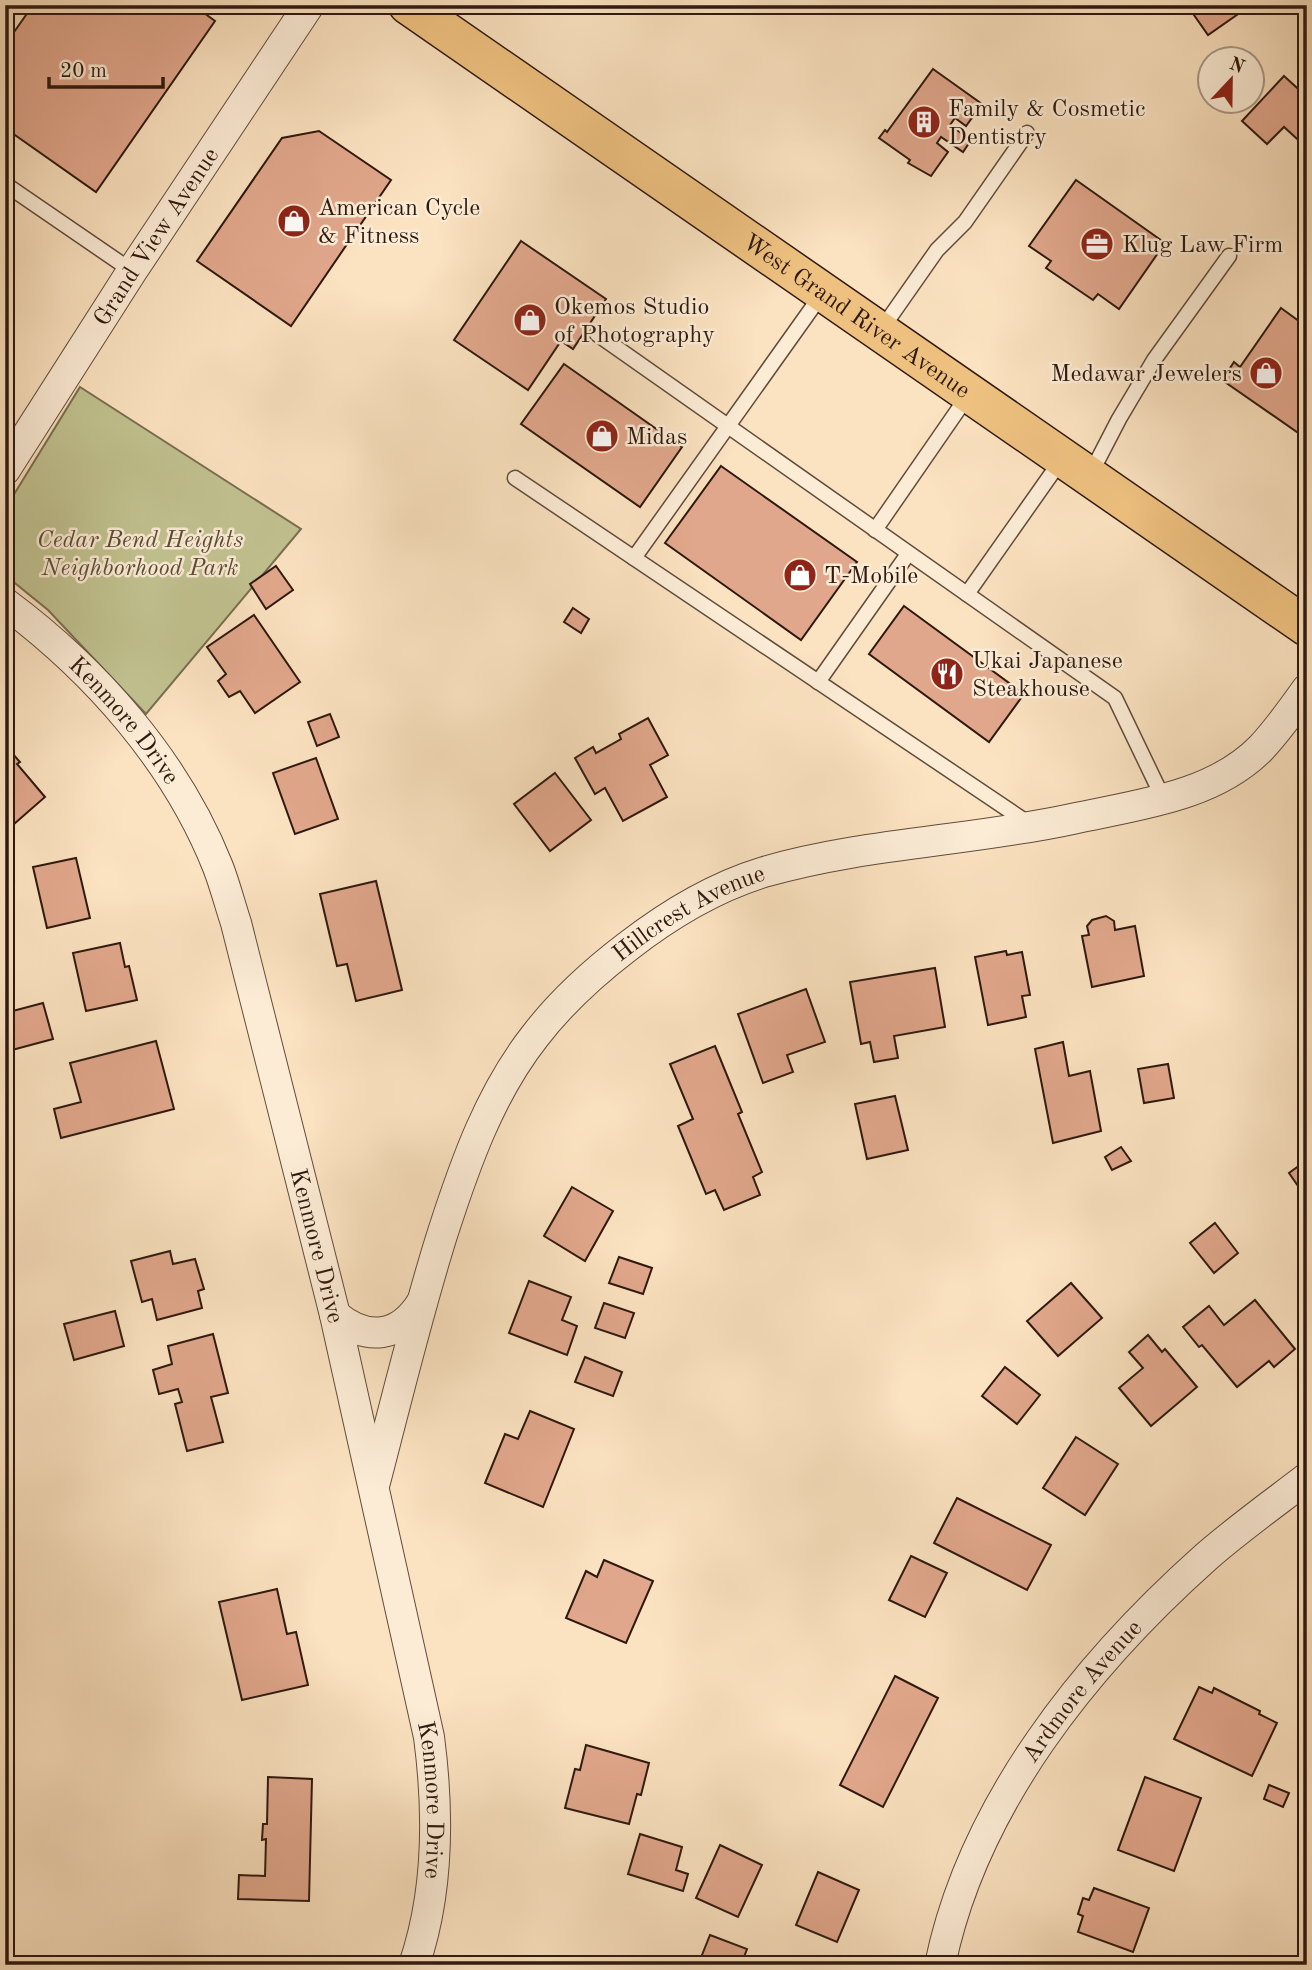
<svg xmlns="http://www.w3.org/2000/svg" width="1312" height="1970" viewBox="0 0 1312 1970" font-family="'Old Standard TT',serif">
	<style>
		.green { fill: #c1c290; stroke: #786e50; stroke-width: 2 }
		.building { fill: #e1a78c; stroke: #2e190f; stroke-width: 2 }
		.lines { fill: none; stroke-linecap: round; stroke-linejoin: round }
		.lane-casing { stroke: #614b3b; stroke-width: 17 }
		.street-casing { stroke: #614b3b; stroke-width: 32 }
		.primary-casing { stroke: #2e190f; stroke-width: 41 }
		.lane { stroke: #fcecd6; stroke-width: 14 }
		.street { stroke: #fcecd6; stroke-width: 30 }
		.primary { stroke: #eec180; stroke-width: 38 }
		.labels { text-anchor: middle; stroke-width: 5; stroke-linejoin: round; paint-order: stroke }
		.poi-label { font-size: 24px; fill: #2e190f; stroke: #fcecd6; text-anchor: start }
		.street-label { font-size: 24px; fill: #2e190f; stroke: #fcecd6 }
		.park-label { font-size: 24px; font-style: italic; fill: #5a4c36; stroke: #fcecd6 }
	</style>
	<rect width="100%" height="100%" fill="#fbe2c0"/>
	<filter id="stains"><feTurbulence type="fractalNoise" baseFrequency=".00286" numOctaves="4"/><feColorMatrix values="0 0 0 0 .2 0 0 0 0 .09 0 0 0 0 .02 0 0 0 .5 -.17"/></filter>
	<radialGradient id="worn" r=".72"><stop offset=".6" stop-color="#630" stop-opacity="0"/><stop offset="1" stop-color="#630" stop-opacity=".3"/></radialGradient>
	<!-- green -->
	<polygon class="green" points="80,387 301,529 146,714 48,610 5,575 5,509"/>
	<!-- building -->
	<g class="building">
		<polygon points="33,5 42,5 48,9 51,5 193,5 215,21 96,192 5,128 5,45"/>
		<polygon points="1187,5 1251,5 1208,35"/>
		<polygon points="933,69 982,104 966,126 955,118 950,125 971,140 963,152 941,137 937,143 948,152 931,176 908,163 910,160 879,138 885,130 887,132"/>
		<polygon points="1284,76 1307,97 1307,148 1284,127 1267,144 1242,121"/>
		<polygon points="319,131 391,180 291,326 197,261 282,138"/>
		<polygon points="1076,180 1165,243 1119,309 1098,294 1093,300 1046,268 1051,261 1029,246"/>
		<polygon points="521,241 606,299 573,349 561,341 528,390 454,340"/>
		<polygon points="1281,308 1307,327 1307,439 1222,380 1234,362 1240,367"/>
		<polygon points="564,364 682,447 640,507 521,424"/>
		<polygon points="721,466 857,562 801,640 665,543"/>
		<polygon points="276,566 293,590 266,609 250,584"/>
		<polygon points="904,606 1024,694 989,742 869,654"/>
		<polygon points="573,608 589,619 581,633 564,622"/>
		<polygon points="254,615 300,682 255,713 240,691 229,697 218,681 226,674 207,647"/>
		<polygon points="330,714 339,737 317,746 308,722"/>
		<polygon points="648,718 668,755 650,765 667,797 623,821 605,788 595,794 575,758 593,747 596,753 621,739 619,734"/>
		<polygon points="5,745 20,762 17,764 45,797 6,831"/>
		<polygon points="316,758 338,819 295,834 273,773"/>
		<polygon points="555,773 591,820 550,851 514,804"/>
		<polygon points="8,854 14,881 5,883 5,855"/>
		<polygon points="76,858 90,918 47,928 33,867"/>
		<polygon points="376,881 402,990 356,1001 347,964 337,966 320,894"/>
		<polygon points="1106,916 1114,921 1115,930 1135,926 1144,976 1092,987 1082,936 1089,935 1087,926 1092,920"/>
		<polygon points="120,943 125,967 129,966 137,1000 86,1011 73,953"/>
		<polygon points="1006,951 1007,955 1022,952 1030,995 1022,996 1026,1017 988,1025 975,957"/>
		<polygon points="935,968 945,1027 894,1036 898,1058 874,1062 870,1042 861,1044 850,982"/>
		<polygon points="806,989 825,1042 787,1055 793,1072 763,1083 738,1014"/>
		<polygon points="43,1003 53,1039 12,1050 5,1026 5,1013"/>
		<polygon points="156,1041 174,1109 61,1138 54,1109 81,1102 70,1063"/>
		<polygon points="1063,1042 1069,1076 1090,1071 1101,1131 1053,1143 1035,1049"/>
		<polygon points="715,1046 742,1112 738,1114 762,1172 753,1177 760,1195 724,1210 715,1190 706,1194 678,1126 693,1119 670,1064"/>
		<polygon points="1168,1064 1174,1098 1144,1103 1138,1069"/>
		<polygon points="895,1096 908,1150 867,1159 855,1104"/>
		<polygon points="1121,1147 1131,1161 1112,1170 1105,1157"/>
		<polygon points="1307,1160 1307,1199 1289,1173"/>
		<polygon points="572,1187 613,1211 585,1261 544,1236"/>
		<polygon points="1215,1223 1238,1253 1214,1273 1190,1243"/>
		<polygon points="170,1251 173,1264 195,1259 204,1289 198,1291 202,1308 157,1320 152,1299 142,1302 131,1261"/>
		<polygon points="619,1257 652,1268 643,1294 609,1283"/>
		<polygon points="529,1281 571,1297 562,1320 577,1326 567,1355 509,1333"/>
		<polygon points="1071,1283 1102,1318 1058,1356 1027,1321"/>
		<polygon points="1255,1300 1295,1349 1274,1367 1269,1361 1237,1387 1202,1345 1199,1347 1183,1327 1209,1306 1224,1325"/>
		<polygon points="604,1303 634,1313 625,1338 595,1328"/>
		<polygon points="115,1311 124,1346 74,1360 64,1324"/>
		<polygon points="213,1334 228,1393 211,1397 223,1442 187,1451 175,1404 182,1402 178,1389 159,1394 153,1370 172,1364 168,1346"/>
		<polygon points="1148,1335 1162,1352 1165,1349 1197,1387 1151,1426 1119,1388 1143,1368 1129,1352"/>
		<polygon points="585,1357 622,1372 613,1396 575,1382"/>
		<polygon points="1005,1367 1040,1395 1017,1424 982,1396"/>
		<polygon points="530,1411 574,1429 543,1507 485,1483 505,1434 518,1439"/>
		<polygon points="1076,1437 1118,1464 1085,1515 1043,1488"/>
		<polygon points="957,1498 1051,1545 1027,1590 934,1543"/>
		<polygon points="911,1556 947,1573 925,1617 889,1600"/>
		<polygon points="604,1560 653,1581 626,1643 566,1618 586,1571 597,1577"/>
		<polygon points="277,1589 287,1634 296,1632 308,1685 242,1700 219,1602"/>
		<polygon points="895,1676 938,1698 883,1807 840,1785"/>
		<polygon points="1199,1687 1212,1693 1214,1688 1260,1711 1259,1714 1277,1723 1252,1776 1174,1739"/>
		<polygon points="586,1745 649,1763 641,1795 637,1794 629,1824 565,1808 575,1769 580,1770"/>
		<polygon points="268,1777 312,1779 309,1901 238,1899 239,1875 265,1876 266,1839 262,1840 263,1824 267,1824"/>
		<polygon points="1145,1777 1201,1798 1174,1871 1118,1850"/>
		<polygon points="1269,1785 1289,1793 1283,1807 1264,1799"/>
		<polygon points="640,1834 682,1847 676,1870 688,1874 683,1891 628,1874"/>
		<polygon points="720,1845 762,1865 738,1917 696,1898"/>
		<polygon points="818,1872 859,1890 837,1942 796,1925"/>
		<polygon points="1094,1888 1149,1908 1133,1952 1078,1932 1083,1916 1078,1914 1083,1898 1089,1900"/>
		<polygon points="710,1935 747,1949 741,1965 698,1965"/>
		<polygon points="5,1944 12,1947 7,1965 5,1965"/>
	</g>
	<g class="lines">
		<defs>
			<g id="lane">
				<polyline points="5,184 132,271"/>
				<polyline points="881,330 937,250 965,222 1027,133"/>
				<polyline points="597,334 1115,698 1163,798"/>
				<polyline points="1090,475 1119,419 1154,360 1229,256"/>
				<polyline points="515,478 1031,825"/>
				<polyline points="875,530 969,394"/>
				<polyline points="634,558 822,294"/>
				<polyline points="967,594 1062,459"/>
				<polyline points="818,682 908,554"/>
			</g>
			<g id="street">
				<path id="s1" d="M5 470 132 271 309 5"/>
				<path id="s2" d="M5 603C95 670 176 761 218 867 225 885 230 905 236 923L335 1315 429 1737C439 1813 439 1892 414 1965"/>
				<path d="M335 1315C367 1342 400 1338 422 1302"/>
				<path id="s3" d="M375 1482C397 1398 417 1314 443 1232 465 1164 490 1093 535 1036 561 1002 593 973 627 947 668 915 715 887 764 872 864 843 971 841 1072 819 1136 805 1213 797 1261 748 1278 730 1292 710 1307 689"/>
				<path id="s4" d="M940 1965C973 1804 1086 1664 1206 1557 1238 1529 1273 1504 1307 1478"/>
			</g>
			<g id="primary">
				<path id="s5" d="M408 5 1307 627"/>
			</g>
		</defs>
		<!-- lane casing -->
		<use href="#lane" class="lane-casing"/>
		<!-- street casing -->
		<use href="#street" class="street-casing"/>
		<!-- primary casing -->
		<use href="#primary" class="primary-casing"/>
		<!-- lane -->
		<use href="#lane" class="lane"/>
		<!-- street -->
		<use href="#street" class="street"/>
		<!-- primary -->
		<use href="#primary" class="primary"/>
	</g>
	<!-- icons -->
	<defs>
		<symbol id="building-disc" viewBox="-11 -11 22 22"><circle r="9.5" fill="#8f2418" stroke="#fcecd6"/><path d="M-4-6H4V6H1V3H-1V6H-4ZM-2.5-4.3h1.7v1.8h-1.7ZM.8-4.3h1.7v1.8H.8ZM-2.5-1h1.7V.8h-1.7ZM.8-1h1.7V.8H.8Z" fill="#fff"/></symbol>
		<symbol id="shop-disc" viewBox="-11 -11 22 22"><circle r="9.5" fill="#8f2418" stroke="#fcecd6"/><path d="M-5-2.5h2.3a2.7 3.5 0 0 1 5.4 0H5L5.5 6h-11ZM-1.5-2.5h3a1.5 2.3 0 0 0-3 0Z" fill="#fff"/></symbol>
		<symbol id="office-disc" viewBox="-11 -11 22 22"><circle r="9.5" fill="#8f2418" stroke="#fcecd6"/><path d="M-6-3h4V-5.5h4V-3h4V5H-6ZM-1-4.5V-3h2v-1.5ZM-6 0V1H6V0Z" fill="#fff"/></symbol>
		<symbol id="restaurant-disc" viewBox="-11 -11 22 22"><circle r="9.5" fill="#8f2418" stroke="#fcecd6"/><path d="M-5-6h1v4h1v-4h1v4h1v-4h1v5L-1.5 .5V6h-2V.5L-5-1ZM5-6V6H3V1.5H1.5Q1.5-4 5-6Z" fill="#fff"/></symbol>
	</defs>
	<g fill-rule="evenodd">
		<use href="#building-disc" x="905" y="103" width="38" height="38"/>
		<use href="#shop-disc" x="275" y="202" width="38" height="38"/>
		<use href="#office-disc" x="1078" y="225" width="38" height="38"/>
		<use href="#shop-disc" x="511" y="301" width="38" height="38"/>
		<use href="#shop-disc" x="1247" y="354" width="38" height="38"/>
		<use href="#shop-disc" x="583" y="417" width="38" height="38"/>
		<use href="#shop-disc" x="781" y="556" width="38" height="38"/>
		<use href="#restaurant-disc" x="928" y="655" width="38" height="38"/>
	</g>
	<g class="labels">
		<!-- poi labels -->
		<g class="poi-label">
			<text x="948" y="116">Family &amp; Cosmetic<tspan x="948" dy="28">Dentistry</tspan></text>
			<text x="318" y="215">American Cycle<tspan x="318" dy="28">&amp; Fitness</tspan></text>
			<text x="1122" y="252">Klug Law Firm</text>
			<text x="554" y="314">Okemos Studio<tspan x="554" dy="28">of Photography</tspan></text>
			<text x="1242" y="381" text-anchor="end">Medawar Jewelers</text>
			<text x="626" y="444">Midas</text>
			<text x="824" y="583">T-Mobile</text>
			<text x="972" y="668">Ukai Japanese<tspan x="972" dy="28">Steakhouse</tspan></text>
		</g>
		<!-- street labels -->
		<g class="street-label">
			<text dy="8" stroke="none"><textPath href="#s1" startOffset="278">Grand View Avenue</textPath></text>
			<text dy="8" stroke="none"><textPath href="#s5" startOffset="546">West Grand River Avenue</textPath></text>
			<text dy="8" stroke="none"><textPath href="#s2" startOffset="168">Kenmore Drive</textPath></text>
			<text dy="8" stroke="none"><textPath href="#s3" startOffset="676">Hillcrest Avenue</textPath></text>
			<text dy="8" stroke="none"><textPath href="#s2" startOffset="735">Kenmore Drive</textPath></text>
			<text dy="8" stroke="none"><textPath href="#s4" startOffset="312">Ardmore Avenue</textPath></text>
			<text dy="8" stroke="none"><textPath href="#s2" startOffset="1302">Kenmore Drive</textPath></text>
		</g>
		<!-- park labels -->
		<g class="park-label">
			<text x="140" y="547">Cedar Bend Heights<tspan x="140" dy="28">Neighborhood Park</tspan></text>
		</g>
	</g>
	<!-- margin -->
	<rect width="1312" height="1970" fill="none" stroke="#fbe2c0" stroke-width="28"/>
	<rect x="7" y="7" width="1298" height="1956" fill="none" stroke="#2e190f" stroke-width="3.5"/>
	<rect x="14" y="14" width="1284" height="1942" fill="none" stroke="#2e190f" stroke-width="2"/>
	<!-- north arrow -->
	<g transform="translate(1231 80) rotate(22)"><circle r="33" fill="#fcecd6" stroke="#aa9886" stroke-width="2"/>
	<path d="M0-5L12 26L0 18L-12 26Z" fill="#8f2418"/>
	<text y="-10" font-size="19" font-weight="bold" text-anchor="middle" fill="#2e190f">N</text>
	</g>
	<!-- scale -->
	<path d="M49 77v10h114v-10" fill="none" stroke="#2e190f" stroke-width="3.5"/>
	<text x="60" y="77" font-size="21" fill="#2e190f" stroke="#fcecd6" stroke-width="5" paint-order="stroke">20 m</text>
	<rect width="100%" height="100%" filter="url(#stains)"/>
	<rect width="100%" height="100%" fill="url(#worn)"/>
</svg>
